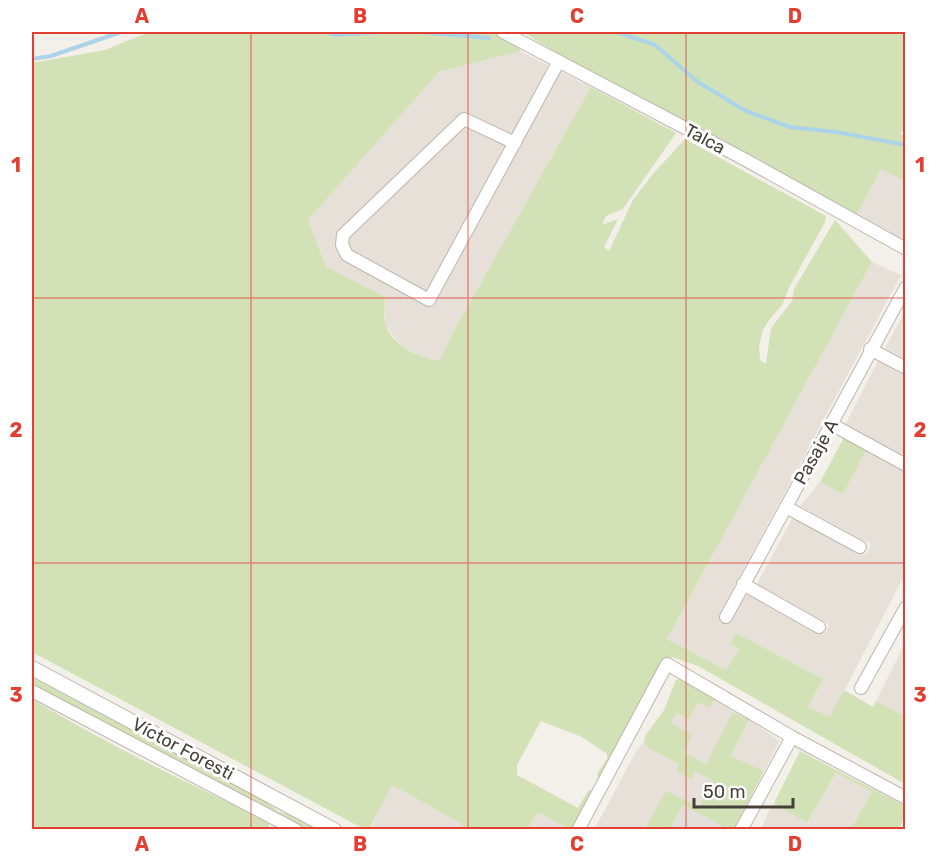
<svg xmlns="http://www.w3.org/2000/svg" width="937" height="861" viewBox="0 0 937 861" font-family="Rubik,sans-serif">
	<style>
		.residential { fill: #e6e0d8 }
		.industrial { fill: #e2deda }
		.grass { fill: #d2e2b6 }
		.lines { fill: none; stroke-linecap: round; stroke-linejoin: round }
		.stream { stroke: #acd4e8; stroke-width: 4 }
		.minor-casing { stroke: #bdb6ad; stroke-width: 14 }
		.tertiary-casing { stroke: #bdb6ad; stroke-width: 16 }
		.minor { stroke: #fff; stroke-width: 12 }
		.tertiary { stroke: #fff; stroke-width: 14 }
		.grid { fill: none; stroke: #e23e31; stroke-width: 1.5; stroke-opacity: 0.55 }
		.labels { text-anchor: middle; stroke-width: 6; stroke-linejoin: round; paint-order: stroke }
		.street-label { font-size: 18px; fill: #453f38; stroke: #fff }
		.neatline { fill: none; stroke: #e23e31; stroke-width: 2 }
		.grid-label { font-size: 20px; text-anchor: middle; font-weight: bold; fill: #e23e31 }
	</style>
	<rect width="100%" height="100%" fill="#f3efe9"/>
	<!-- residential -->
	<g class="residential">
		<polygon points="520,51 591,87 451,336 440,361 425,359 400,344 385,325 385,297 326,268 308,220 439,72"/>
		<polygon points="881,168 905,181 905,242 856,215"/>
		<polygon points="872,262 901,275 719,615 730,622 748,592 824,634 829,625 757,584 793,517 867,554 871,544 800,506 820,482 843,494 869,445 905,463 905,574 830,718 808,707 823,679 736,633 739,649 726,670 667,639"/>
		<polygon points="905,312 905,359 885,348"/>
		<polygon points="878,361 905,376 905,456 845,425"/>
		<polygon points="905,643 905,716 876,701"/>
		<polygon points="715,698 733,712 706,764 683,752 670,723 676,713 698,702"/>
		<polygon points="749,720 780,741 764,771 731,756"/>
		<polygon points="644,742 648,748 679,764 677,772 690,780 695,772 713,781 699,807 666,792 645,829 594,830 637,750"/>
		<polygon points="836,773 872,792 851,829 761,830 768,812 774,803 808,822"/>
		<polygon points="392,785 462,824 459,829 369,830"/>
		<polygon points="538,812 569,829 528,830"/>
	</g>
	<!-- industrial -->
	<polygon class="industrial" points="683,805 724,826 722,829 670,830"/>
	<!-- grass -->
	<g class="grass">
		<path d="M149 32H507L523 45 520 51 439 72 308 220 326 267 385 297C385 305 383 318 386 326 394 346 420 358 440 361L451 336 591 87 676 133 623 209 606 216 602 225 618 219 604 247 609 251 633 200 652 175 685 139 826 216 825 222 789 288 782 305 769 320 763 330 759 345 760 360 766 364 771 328 792 301 794 289 835 220 872 262 667 639 726 670 739 649 730 644 736 633 823 679 808 707 830 717 844 690 873 707 876 701 905 716V784L698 666 672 657 664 659 599 778 597 774 607 759V754L582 737 541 721 517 765V775L578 808 588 791 594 789 573 829H569L538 812 528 829H459L462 824 392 785 369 829H364L32 652V63L105 50Z"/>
		<polygon points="523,32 905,32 905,131 902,131 900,134 905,135 905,181 881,169 856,215 556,53"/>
		<polygon points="846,434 869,445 843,494 820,482"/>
		<polygon points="32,677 208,770 265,801 279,812 292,815 319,829 293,829 32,687"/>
		<polygon points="681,679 715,698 710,708 698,702 689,719 676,713 671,723 692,735 683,752 706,764 733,712 749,720 731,756 764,771 734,829 722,829 723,826 683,805 670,829 645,829 666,791 699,807 713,781 695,772 691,780 677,772 679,764 648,748 644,742 645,736 664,710 676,680"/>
		<path d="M32 699C105 743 182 781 260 817L269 823V829H32Z"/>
		<polygon points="800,751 905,806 905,817 899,829 851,829 872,792 836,773 807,823 774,803"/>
	</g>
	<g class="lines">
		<!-- stream -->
		<g class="stream">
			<polyline points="326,32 334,35 383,32"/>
			<polyline points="419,32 489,38"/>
			<polyline points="617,32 655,45 698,82 746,111 790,127 836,132 906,145"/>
			<polyline points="32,59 51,56 121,32"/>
		</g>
		<defs>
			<g id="minor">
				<polyline points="503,32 742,158 906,249"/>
				<polyline points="515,143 464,119 343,235 342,245 347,255 429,300 559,61"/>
				<polyline points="870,349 906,368"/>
				<polyline points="831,424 906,465"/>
				<polyline points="786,507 860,547"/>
				<polyline points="743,584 819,627"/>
				<polyline points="726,617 906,287"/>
				<polyline points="861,688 906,607"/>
				<polyline points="32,691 296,830"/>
				<polyline points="578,830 667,664 792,737 906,798"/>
				<polyline points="741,830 792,737"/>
			</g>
			<polyline id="tertiary" points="32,668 334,830"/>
		</defs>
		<!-- minor casing -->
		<use href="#minor" class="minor-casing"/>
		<!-- tertiary casing -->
		<use href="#tertiary" class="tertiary-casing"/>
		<!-- minor -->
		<use href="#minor" class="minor"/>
		<!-- tertiary -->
		<use href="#tertiary" class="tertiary"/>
	</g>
	<!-- grid -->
	<path class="grid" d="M251 32V830M468 32V830M686 32V830M32 298H906M32 563H906"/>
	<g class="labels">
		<!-- street labels -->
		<g class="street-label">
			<text transform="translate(705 139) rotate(28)" y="6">Talca</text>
			<text transform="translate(816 452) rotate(-61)" y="6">Pasaje A</text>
			<text transform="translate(183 749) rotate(28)" y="6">Víctor Foresti</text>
		</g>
	</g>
	<!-- border -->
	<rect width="937" height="861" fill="none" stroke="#ffffff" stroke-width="66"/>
	<!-- scale -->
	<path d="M694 798v9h99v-9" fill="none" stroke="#453f38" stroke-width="3"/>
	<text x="703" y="798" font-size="18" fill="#453f38" stroke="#ffffff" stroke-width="4.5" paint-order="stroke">50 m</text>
	<rect x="33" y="33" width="871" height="795" class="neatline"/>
	<g class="grid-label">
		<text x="142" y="23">A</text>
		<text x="360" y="23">B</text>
		<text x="577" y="23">C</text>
		<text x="795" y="23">D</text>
		<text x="16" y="172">1</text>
		<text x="920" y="172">1</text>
		<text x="16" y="437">2</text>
		<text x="920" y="437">2</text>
		<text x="16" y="702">3</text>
		<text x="920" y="702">3</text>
		<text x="142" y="851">A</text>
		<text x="360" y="851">B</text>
		<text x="577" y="851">C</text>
		<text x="795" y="851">D</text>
	</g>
</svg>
